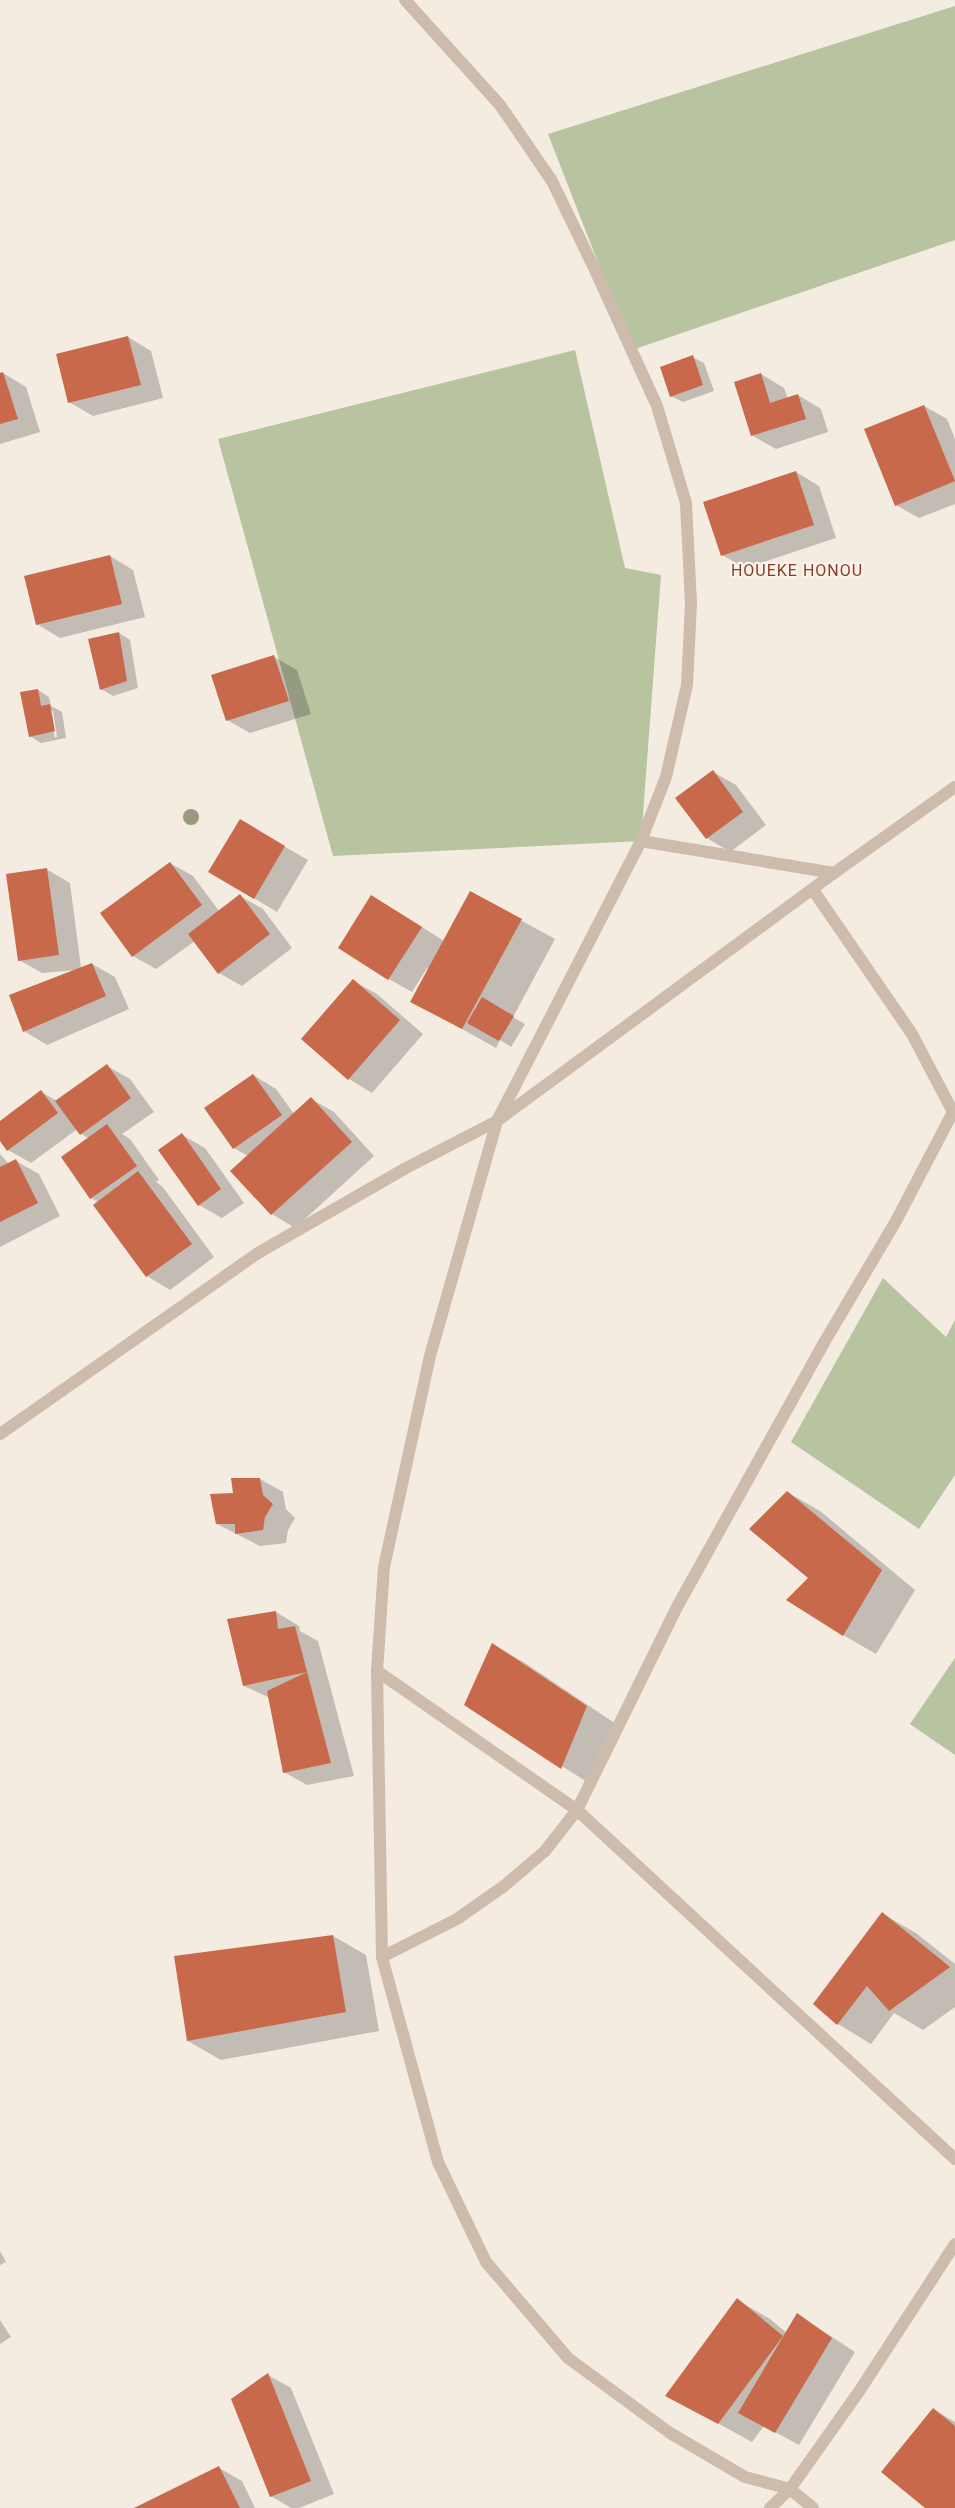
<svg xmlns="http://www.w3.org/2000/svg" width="955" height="2508" viewBox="0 0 955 2508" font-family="Roboto,sans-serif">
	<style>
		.green { fill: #b8c4a0 }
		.shadow { fill: #0003; fill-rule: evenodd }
		.building { fill: #c8694b }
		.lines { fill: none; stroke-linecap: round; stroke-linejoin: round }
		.street { stroke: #cdbbac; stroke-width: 12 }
		.tree { fill: #969b7f }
		.labels { text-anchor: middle; stroke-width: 4.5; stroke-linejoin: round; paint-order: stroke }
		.neighbourhood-label { font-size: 16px; letter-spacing: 1px; fill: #8c3b22; stroke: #fbf5ee }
	</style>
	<rect width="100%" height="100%" fill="#f4ebe1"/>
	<!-- green -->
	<g class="green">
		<polygon points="955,6 955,240 632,350 548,134"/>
		<polygon points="575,350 625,568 661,575 641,841 333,856 218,439"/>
		<polygon points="883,1278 946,1337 955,1320 955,1475 919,1529 791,1442"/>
		<polygon points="955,1658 955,1755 910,1724"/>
	</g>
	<!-- shadow -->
	<g class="shadow">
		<polygon points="128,337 151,351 163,398 93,416 69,402"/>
		<polygon points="692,357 704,363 714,391 683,402 671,396"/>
		<polygon points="3,373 26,387 40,432 0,444 0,374"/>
		<polygon points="761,374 784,388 788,399 798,395 821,409 828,432 776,449 753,436 736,382"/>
		<polygon points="924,406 947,419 955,439 955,504 919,518 896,505"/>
		<polygon points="796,472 819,486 836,538 745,568 722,555"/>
		<polygon points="110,556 133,570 145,617 60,638 37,624"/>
		<polygon points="119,633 130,640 138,688 113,696 101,689"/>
		<polygon points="274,657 297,670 311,714 250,733 227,720"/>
		<path d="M38 690 49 697 51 706 62 712 66 738 41 743 30 736ZM50 711H53L57 737 55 738Z"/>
		<polygon points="713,772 736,785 766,825 730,852 707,838 677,799"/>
		<polygon points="263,834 308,860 277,912 254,898"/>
		<polygon points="170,863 193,876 219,911 240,896 263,909 292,948 242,986 219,973 195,941 156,969 133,956"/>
		<polygon points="46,869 70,883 81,968 92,964 115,977 129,1009 47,1045 24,1031 77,970 42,973 19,960"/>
		<polygon points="471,893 555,939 513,1017 525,1024 511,1047 500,1040 496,1048 412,1001 429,969 427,968 412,992 389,979 395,910 444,941"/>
		<polygon points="353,981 377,994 423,1034 372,1093 349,1079 302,1039"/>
		<polygon points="107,1066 130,1079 154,1112 122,1134 130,1139 159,1180 156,1182 162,1186 214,1257 170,1290 147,1276 94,1205 98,1202 91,1198 89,1139 76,1130 31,1163 8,1150 0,1139 0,1122 41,1092 57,1101"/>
		<polygon points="253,1075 276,1089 294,1114 311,1099 334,1112 374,1156 295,1228 272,1214 248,1156 234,1148"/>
		<polygon points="182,1135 205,1148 244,1203 222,1218 199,1205"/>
		<polygon points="0,1154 9,1164 16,1161 39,1174 60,1216 0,1247"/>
		<polygon points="260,1479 283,1492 286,1509 295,1518 288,1530 286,1543 260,1546 217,1524 234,1494"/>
		<polygon points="787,1492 820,1511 915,1590 876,1654 843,1635 810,1578"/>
		<polygon points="276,1612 299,1626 300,1631 318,1641 354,1776 307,1785 284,1772 270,1698 244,1686"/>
		<polygon points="492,1644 525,1663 619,1726 595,1787 465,1705"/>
		<polygon points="883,1914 916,1933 955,1964 955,2007 923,2030 894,2013 871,2044 838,2024 815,2004"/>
		<polygon points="333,1936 366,1955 379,2031 221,2060 188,2041"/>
		<polygon points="0,2251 6,2262 0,2265"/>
		<polygon points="737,2300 770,2319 787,2333 797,2314 855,2352 799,2445 764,2426 752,2442 667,2395"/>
		<polygon points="0,2320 11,2337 0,2344"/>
		<polygon points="268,2375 291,2388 334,2494 299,2508 291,2508 271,2496"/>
		<polygon points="933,2409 955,2422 955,2508 927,2508"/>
		<polygon points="219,2468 242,2481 255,2508 137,2508"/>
	</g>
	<!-- building -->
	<g class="building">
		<polygon points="128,336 141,385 68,403 56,354"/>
		<polygon points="693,355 703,385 670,397 660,367"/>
		<polygon points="3,372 18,419 0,424 0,373"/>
		<polygon points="761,373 770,403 798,394 806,419 751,436 734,382"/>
		<polygon points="924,405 955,481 895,506 864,429"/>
		<polygon points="796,471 814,525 721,556 703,502"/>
		<polygon points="110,555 122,604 36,625 24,576"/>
		<polygon points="119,632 127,681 100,690 88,639"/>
		<polygon points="274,655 289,701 226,721 211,675"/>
		<polygon points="38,689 41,706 50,704 55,731 29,737 20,692"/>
		<polygon points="713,770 743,812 706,839 675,798"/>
		<polygon points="240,819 285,846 254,899 208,872"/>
		<polygon points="170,862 202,905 132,957 100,913"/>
		<polygon points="47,868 59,955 18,961 6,874"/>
		<polygon points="470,891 522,919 462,1029 410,1002"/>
		<polygon points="240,894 270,934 218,974 188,934"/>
		<polygon points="371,895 422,927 388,980 338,948"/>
		<polygon points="92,963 106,996 23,1032 9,995"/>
		<polygon points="353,979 400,1020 348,1080 301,1039"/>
		<polygon points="482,997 514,1016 499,1041 467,1023"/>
		<polygon points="107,1064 131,1098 80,1135 55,1101"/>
		<polygon points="253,1074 282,1115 233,1149 204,1108"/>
		<polygon points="41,1090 58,1113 7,1151 0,1141 0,1121"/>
		<polygon points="311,1097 352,1142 271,1215 230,1171"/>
		<polygon points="107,1124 137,1166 90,1199 61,1157"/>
		<polygon points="182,1133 221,1189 198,1206 158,1150"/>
		<polygon points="16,1159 38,1203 0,1222 0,1167"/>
		<polygon points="138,1171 192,1244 146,1277 93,1205"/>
		<polygon points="231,1478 260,1478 263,1495 273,1504 265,1517 263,1530 235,1534 235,1524 216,1524 210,1494 233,1493"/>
		<polygon points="787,1491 882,1570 843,1636 786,1600 808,1578 749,1529"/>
		<polygon points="276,1611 278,1629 295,1626 331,1763 283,1773 267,1691 307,1672 243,1686 227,1619"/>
		<polygon points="492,1643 587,1706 561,1769 464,1705"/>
		<polygon points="882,1912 950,1967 889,2011 867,1986 837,2025 813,2004"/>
		<polygon points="333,1935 346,2012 187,2041 174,1956"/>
		<polygon points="737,2298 783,2336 718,2424 665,2396"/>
		<polygon points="797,2313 832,2338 775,2433 738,2413"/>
		<polygon points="268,2373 311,2481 270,2497 231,2399"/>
		<polygon points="933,2408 955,2426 955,2508 925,2508 881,2472"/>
		<polygon points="219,2466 240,2508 134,2508"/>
	</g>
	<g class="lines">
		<!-- street -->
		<g class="street">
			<polyline points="405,0 500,105 552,181 595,270 657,406 686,503 691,603 687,685 666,777 641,841 497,1121 430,1356 384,1567 377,1671 382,1957 438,2162 486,2262 568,2358 670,2433 745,2477 790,2489 813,2508"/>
			<polyline points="641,841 834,873"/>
			<polyline points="813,890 912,1034 953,1112"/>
			<polyline points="0,1434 258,1253 406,1168 497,1121 834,873 955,787"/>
			<polyline points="377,1671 577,1810 955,2159"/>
			<polyline points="382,1957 457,1919 504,1886 545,1851 577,1810 677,1607 825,1341 896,1221 953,1112"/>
			<polyline points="770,2508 790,2489 860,2390 955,2244"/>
		</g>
	</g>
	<!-- trees -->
	<circle class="tree" cx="191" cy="817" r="8"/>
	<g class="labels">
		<!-- neighbourhood labels -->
		<g class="neighbourhood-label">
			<text x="797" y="576">HOUEKE HONOU</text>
		</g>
	</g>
</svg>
